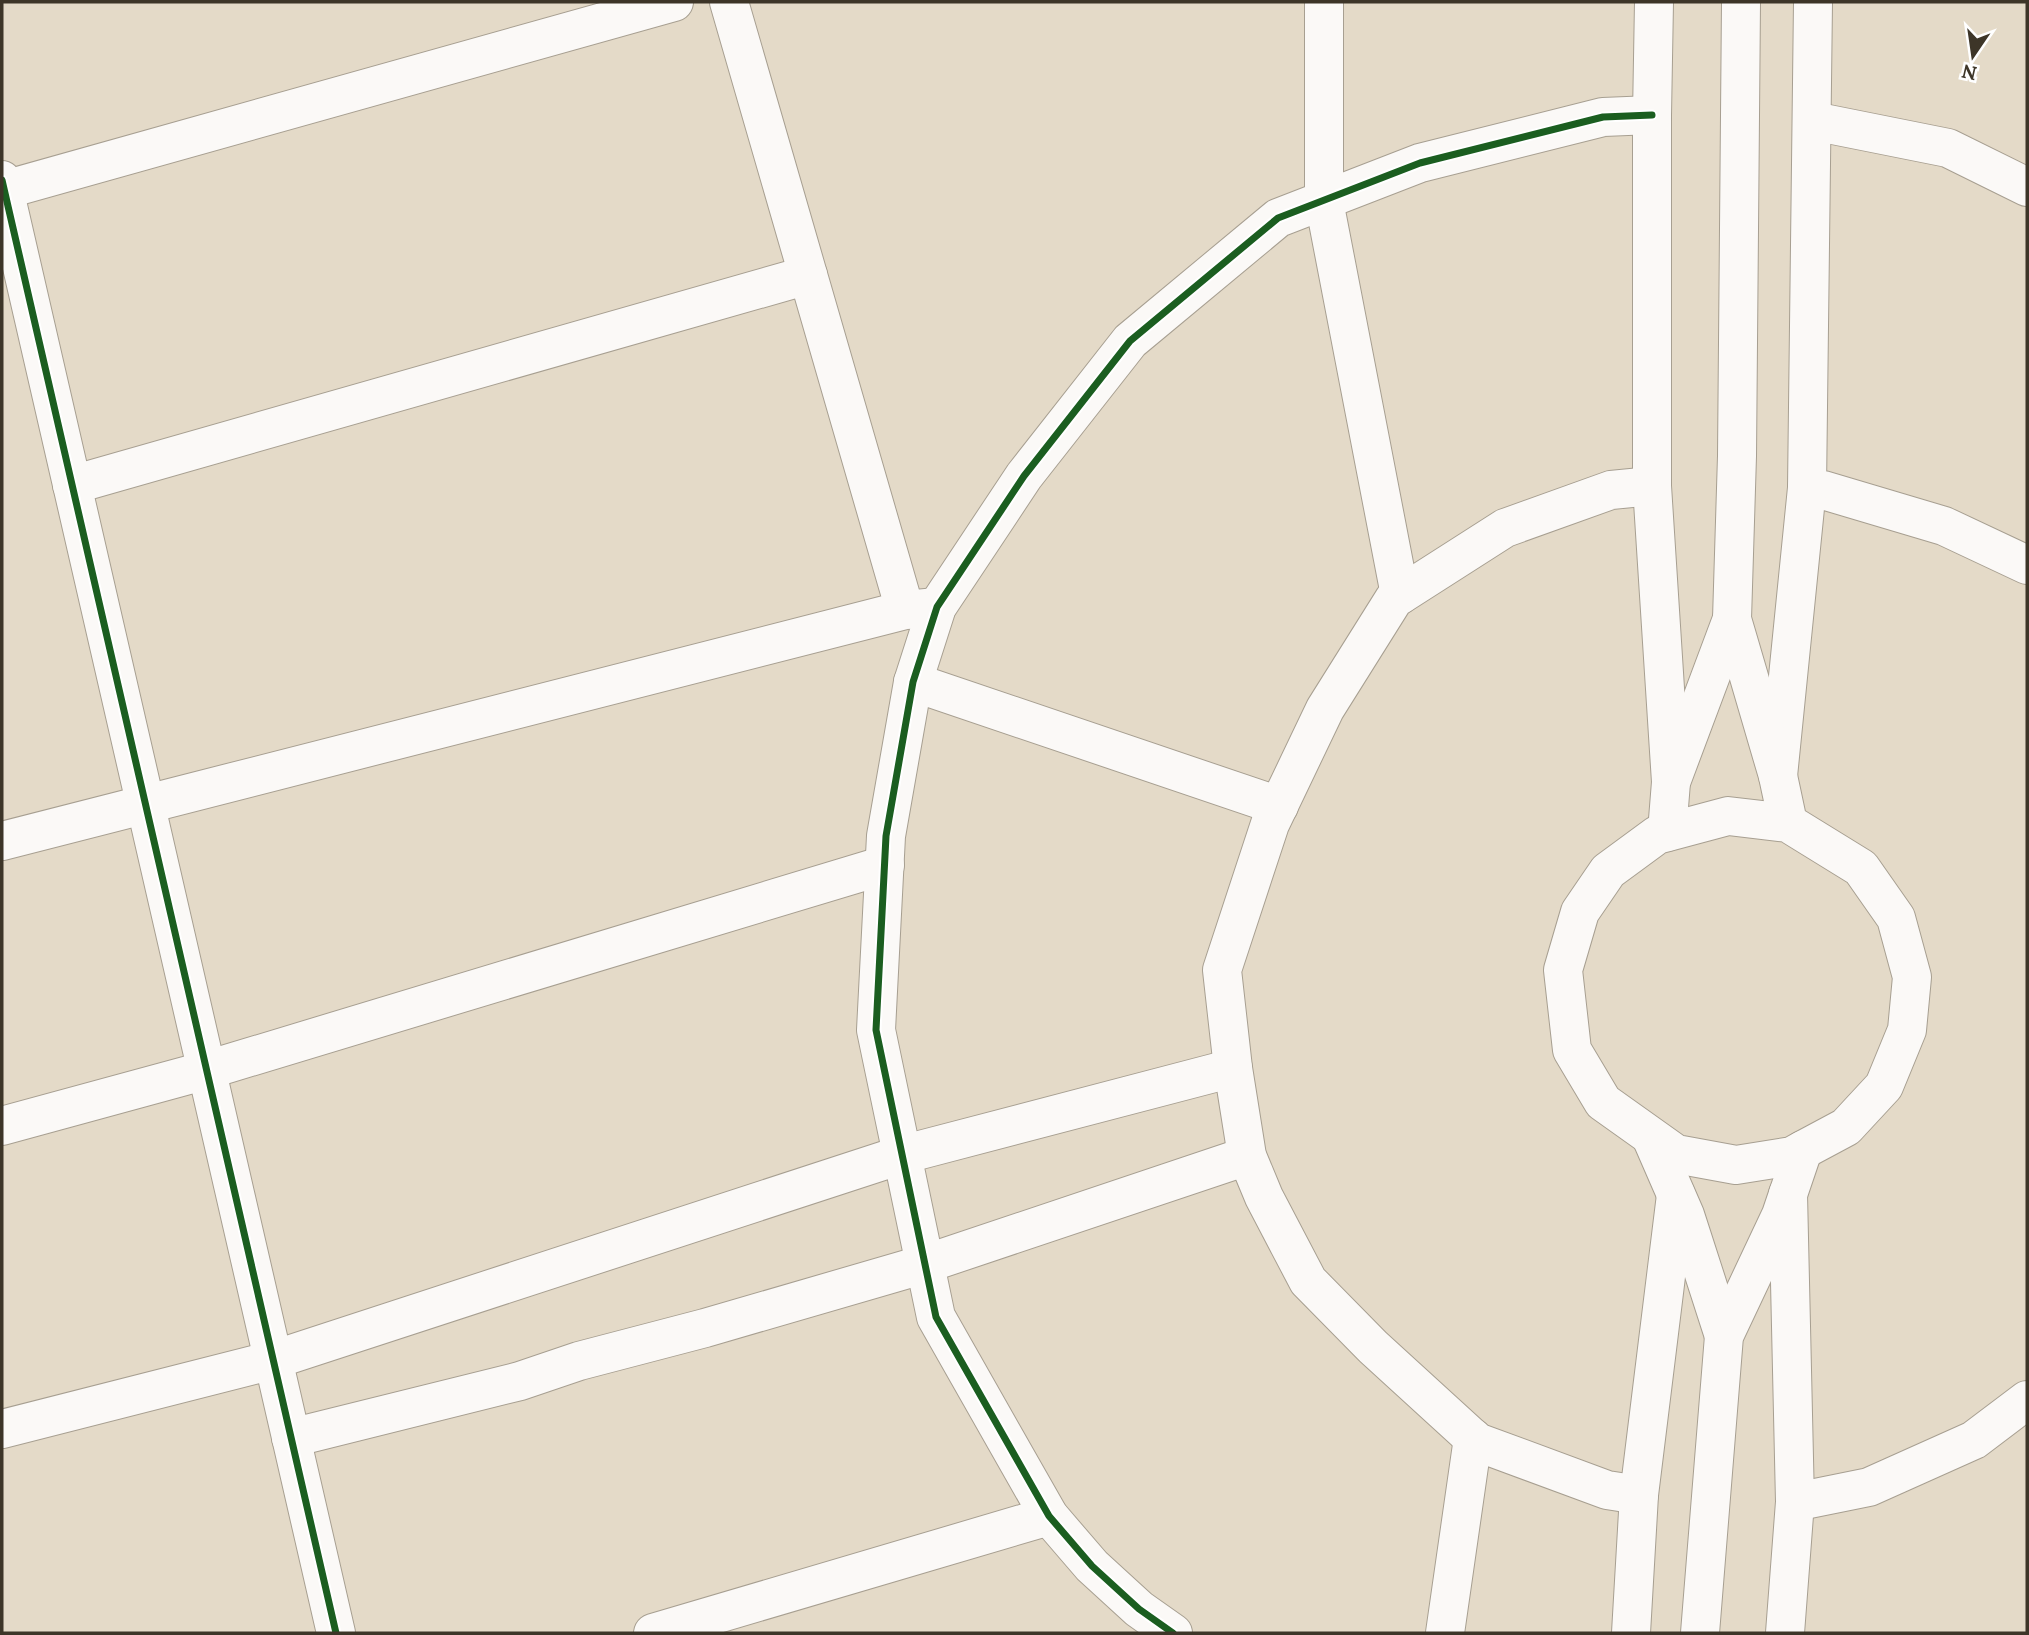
<svg xmlns="http://www.w3.org/2000/svg" width="2029" height="1635" viewBox="0 0 2029 1635" font-family="Lora,serif">
	<style>
		.lines { fill: none; stroke-linecap: round; stroke-linejoin: round }
		.minor-casing { stroke: #a79f91; stroke-width: 40 }
		.major-casing { stroke: #a79f91; stroke-width: 40 }
		.minor { stroke: #fbf9f7; stroke-width: 38 }
		.major { stroke: #fbf9f7; stroke-width: 38 }
		.cycleway-casing { stroke: #fff; stroke-width: 11 }
		.cycleway { stroke: #1b5e20; stroke-width: 7 }
	</style>
	<rect width="100%" height="100%" fill="#e4dac8"/>
	<g class="lines">
		<defs>
			<g id="minor">
				<polyline points="729,2 905,610"/>
				<polyline points="1324,2 1324,201 1400,595"/>
				<polyline points="1654,2 1652,115 1652,486 1671,782"/>
				<polyline points="1813,121 1948,148 2027,187"/>
				<polyline points="2,180 336,1633"/>
				<polyline points="4,190 674,2"/>
				<polyline points="72,485 808,275"/>
				<polyline points="1807,488 1823,490 1944,526 2027,565"/>
				<polyline points="913,682 1279,806"/>
				<polyline points="1778,776 1807,488 1813,2"/>
				<polyline points="2,841 905,610 937,607"/>
				<polyline points="2,1126 207,1070 885,865"/>
				<polyline points="2,1429 273,1360 901,1155 1233,1068"/>
				<polyline points="291,1438 520,1381 579,1361 705,1328 925,1264 1247,1156"/>
				<polyline points="1639,1495 1607,1490 1477,1442 1373,1347 1308,1281 1264,1197 1247,1156 1233,1068 1222,970 1270,824 1325,709 1394,599 1505,528 1611,490 1652,486"/>
				<polyline points="1795,1502 1869,1487 1974,1440 2027,1400"/>
				<polyline points="653,1633 1049,1516"/>
				<polyline points="1173,1633 1139,1609 1092,1566 1049,1516 936,1317 876,1030 886,836 913,682 937,607 1024,476 1130,341 1278,218 1420,163 1603,117 1652,115"/>
				<polyline points="1445,1633 1473,1438"/>
				<polyline points="1631,1633 1639,1495 1676,1195"/>
				<polyline points="1785,1633 1795,1502 1788,1194"/>
			</g>
			<g id="major">
				<polyline points="1741,2 1737,456 1732,619 1778,776 1788,823 1861,868 1896,918 1912,977 1907,1030 1884,1086 1846,1127 1803,1150 1792,1156 1736,1165 1676,1154 1603,1102 1572,1050 1563,970 1580,912 1608,871 1657,835 1728,816 1788,823"/>
				<polyline points="1667,832 1671,782 1732,619"/>
				<polyline points="1651,1137 1685,1215 1724,1336"/>
				<polyline points="1700,1633 1724,1336 1781,1215 1803,1150"/>
			</g>
		</defs>
		<!-- minor casing -->
		<use href="#minor" class="minor-casing"/>
		<!-- major casing -->
		<use href="#major" class="major-casing"/>
		<!-- minor -->
		<use href="#minor" class="minor"/>
		<!-- major -->
		<use href="#major" class="major"/>
		<defs>
			<g id="cycleway">
				<polyline points="2,180 336,1633"/>
				<polyline points="1173,1633 1139,1609 1092,1566 1049,1516 936,1317 876,1030 886,836 913,682 937,607 1024,476 1130,341 1278,218 1420,163 1603,117 1652,115"/>
			</g>
		</defs>
		<!-- cycleway casing -->
		<use href="#cycleway" class="cycleway-casing"/>
		<!-- cycleway -->
		<use href="#cycleway" class="cycleway"/>
	</g>
	<!-- border -->
	<rect width="2029" height="1635" fill="none" stroke="#3d3528" stroke-width="7"/>
	<!-- north arrow -->
	<g transform="translate(1973 56) rotate(193)" stroke="#ffffff" stroke-width="5" paint-order="stroke">
	<path d="M0-5L12 26L0 18L-12 26Z" fill="#3d3528"/>
	<text y="-10" font-size="19" font-weight="bold" text-anchor="middle" fill="#3d3528">N</text>
	</g>
</svg>
